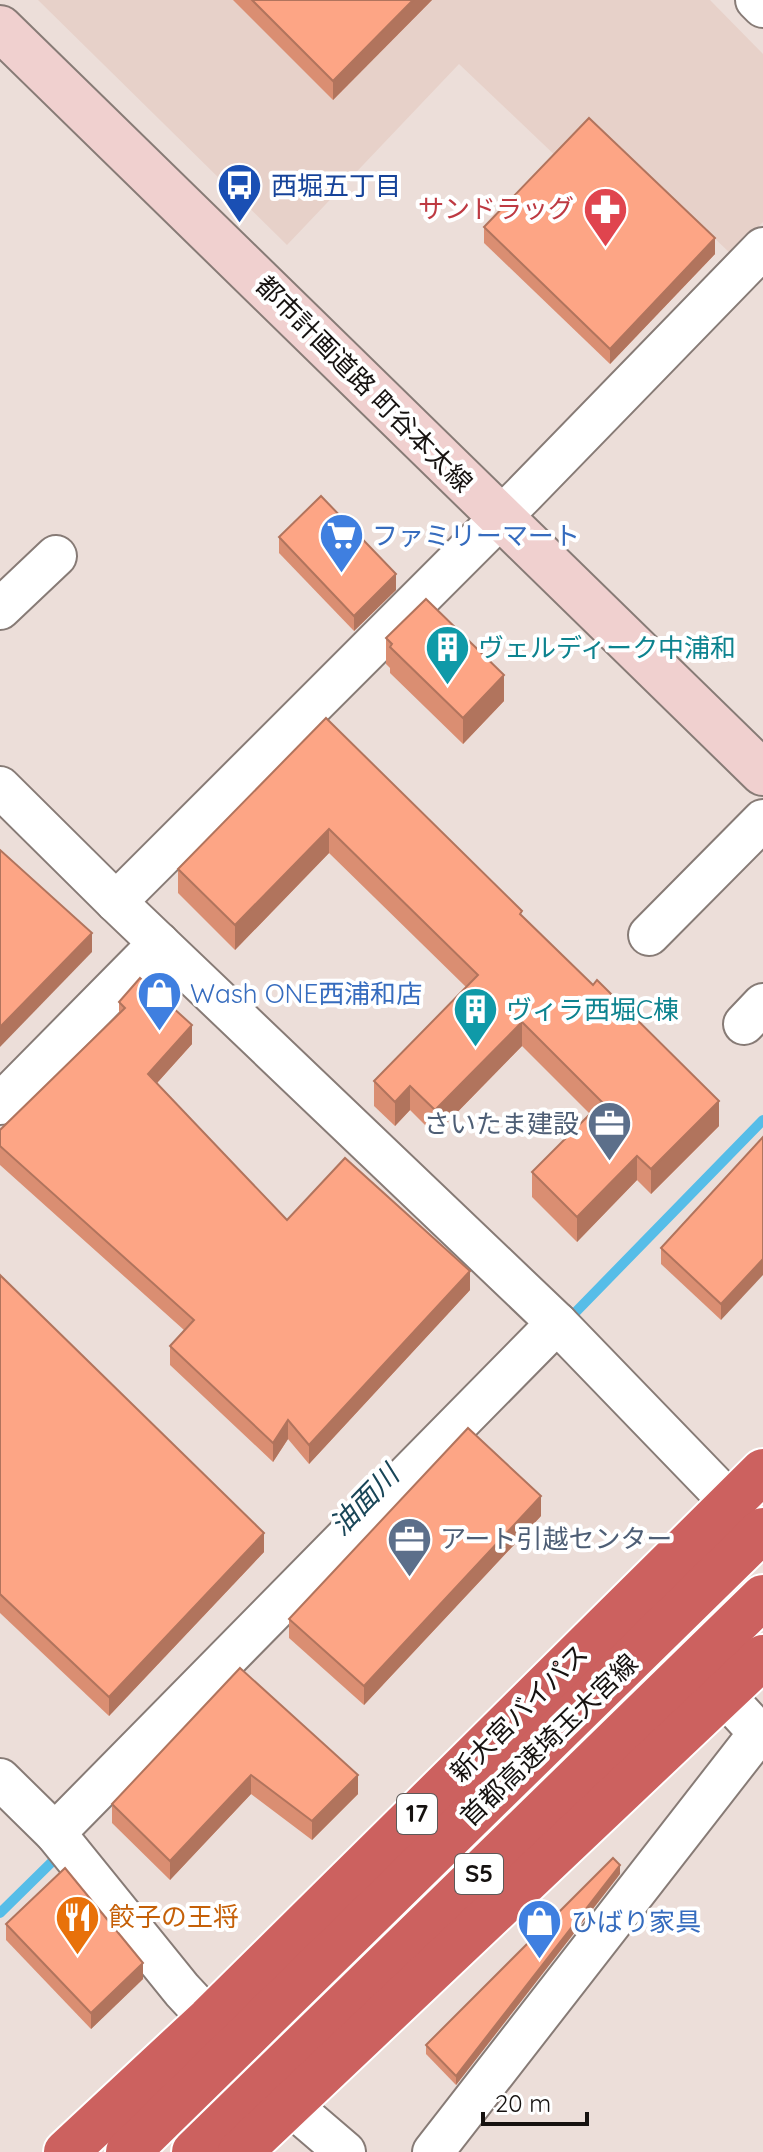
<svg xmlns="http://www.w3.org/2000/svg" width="763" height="2152" viewBox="0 0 763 2152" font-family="Quicksand,'Noto Sans JP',sans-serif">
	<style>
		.built { fill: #e7d1c9 }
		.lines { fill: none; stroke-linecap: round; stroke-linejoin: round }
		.stream { stroke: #56bde8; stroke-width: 10 }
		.street-casing { stroke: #877b76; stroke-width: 44 }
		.secondary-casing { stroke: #877b76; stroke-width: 48 }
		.highway-casing { stroke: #fff; stroke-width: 48 }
		.street { stroke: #fff; stroke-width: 40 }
		.secondary { stroke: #f0d0cf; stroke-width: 44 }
		.highway { stroke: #cc615f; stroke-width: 44 }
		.wall { fill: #da8e72 }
		.shaded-wall { fill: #b1745d }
		.building { fill: #fda585; stroke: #b1745d; stroke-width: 2 }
		.labels { text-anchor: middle; stroke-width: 8; stroke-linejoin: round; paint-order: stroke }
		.shield { fill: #fff; stroke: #5c5958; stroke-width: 2 }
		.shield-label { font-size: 24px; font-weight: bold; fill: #161210 }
		.transit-label { font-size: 26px; fill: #164399; stroke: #fff; text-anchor: start }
		.health-label { font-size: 26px; fill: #be3a42; stroke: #fff; text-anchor: end }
		.street-label { font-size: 26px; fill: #161210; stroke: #fff }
		.shop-label { font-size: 26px; fill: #366cbe; stroke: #fff; text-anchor: start }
		.culture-label { font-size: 26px; fill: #0d838f; stroke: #fff; text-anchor: start }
		.service-label { font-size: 26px; fill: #4e5e75; stroke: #fff; text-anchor: end }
		.food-label { font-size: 26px; fill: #c56008; stroke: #fff; text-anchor: start }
		.water-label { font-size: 28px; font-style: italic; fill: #194658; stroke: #fff }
	</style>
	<rect width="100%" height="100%" fill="#ecded9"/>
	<!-- built -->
	<polygon class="built" points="38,0 710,0 763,54 763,222 731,254 598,127 562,162 459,64 287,245"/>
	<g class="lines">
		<!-- stream -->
		<g class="stream">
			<polyline points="566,1322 763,1120"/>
			<polyline points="0,1913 61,1853"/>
		</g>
		<defs>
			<g id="street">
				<polyline points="756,0 763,7"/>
				<polyline points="0,609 56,556"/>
				<polyline points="0,787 116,902 557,1323 731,1503"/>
				<polyline points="116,902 523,495 763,248"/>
				<polyline points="649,935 763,820"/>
				<polyline points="744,1024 763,1004"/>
				<polyline points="0,1104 159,943"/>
				<polyline points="0,1779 55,1833 182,1990 209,2019"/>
				<polyline points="55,1833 557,1323"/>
				<polyline points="289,2104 345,2152"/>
				<polyline points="433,2152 759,1733 725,1696"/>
			</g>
			<polyline id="secondary" points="0,28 763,773"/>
			<g id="highway">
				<polyline points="66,2152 209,2019 763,1471"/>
				<polyline points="128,2152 763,1530"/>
				<polyline points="194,2152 763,1597"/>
				<polyline points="240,2152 763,1657"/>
			</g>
		</defs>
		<!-- street casing -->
		<use href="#street" class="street-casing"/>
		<!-- secondary casing -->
		<use href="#secondary" class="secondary-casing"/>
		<!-- highway casing -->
		<use href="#highway" class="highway-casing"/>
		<!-- street -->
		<use href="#street" class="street"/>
		<!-- secondary -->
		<use href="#secondary" class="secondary"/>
		<!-- highway -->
		<use href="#highway" class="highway"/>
	</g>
	<!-- wall -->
	<g class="wall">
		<polygon points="233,0 432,0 333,100"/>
		<polygon points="484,227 715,254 610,364 484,243"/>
		<polygon points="279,537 396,590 354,631 279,553"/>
		<polygon points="386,638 504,701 463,744 390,673 390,668 386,664"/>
		<polygon points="326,718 522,916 719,1126 651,1194 637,1180 577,1242 532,1197 532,1172 590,1114 522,1046 435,1135 410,1110 395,1126 374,1106 374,1081 466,987 329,853 235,950 178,893 178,869"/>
		<polygon points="119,1002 192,1044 157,1083 287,1220 470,1290 309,1464 288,1439 273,1462 170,1365 170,1346 184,1330 0,1165 0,1130 119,1013"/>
		<polygon points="763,1137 721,1320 661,1264 661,1248"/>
		<polygon points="0,1275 264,1552 109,1716 0,1613"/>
		<polygon points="541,1516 364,1705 289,1638 289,1619"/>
		<polygon points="240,1668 358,1794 312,1840 251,1794 170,1880 112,1823 112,1804"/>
		<polygon points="620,1874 456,2085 426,2054 426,2045"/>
		<polygon points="6,1924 143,1979 91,2029 6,1940"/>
	</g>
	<!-- shaded-wall -->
	<g class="shaded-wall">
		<polygon points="413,0 432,0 333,100 333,81"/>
		<polygon points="715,238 715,254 610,364 610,349"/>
		<polygon points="396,574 396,590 354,631 354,616"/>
		<polygon points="504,675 504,701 463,744 463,718"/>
		<polygon points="329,829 329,853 235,950 235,925"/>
		<polygon points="92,933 92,952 0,1047 0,1027"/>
		<polygon points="522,1022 522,1046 435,1135 435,1110"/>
		<polygon points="192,1025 192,1044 148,1093 148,1074"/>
		<polygon points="410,1086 410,1110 395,1126 395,1102"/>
		<polygon points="719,1101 719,1126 651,1194 651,1169"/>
		<polygon points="637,1156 637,1180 577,1242 577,1217"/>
		<polygon points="763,1259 763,1275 721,1320 721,1304"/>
		<polygon points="470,1271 470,1290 309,1464 309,1445"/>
		<polygon points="288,1420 288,1439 273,1462 273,1443"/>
		<polygon points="541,1496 541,1516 364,1705 364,1686"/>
		<polygon points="264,1533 264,1552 109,1716 109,1697"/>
		<polygon points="251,1775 251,1794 170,1880 170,1861"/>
		<polygon points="358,1775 358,1794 312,1840 312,1821"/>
		<polygon points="620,1865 620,1874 456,2085 456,2076"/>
		<polygon points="143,1963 143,1979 91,2029 91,2013"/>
	</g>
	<!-- building -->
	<g class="building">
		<polygon points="252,0 413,0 333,81"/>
		<polygon points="589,118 715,238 610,349 484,227"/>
		<polygon points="321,496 396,574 354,616 279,537"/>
		<polygon points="426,599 504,675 463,718 390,647 392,644 386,638"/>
		<polygon points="326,718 522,911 520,914 593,985 597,980 719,1101 651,1169 637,1156 577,1217 532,1172 602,1102 522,1022 435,1110 410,1086 395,1102 374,1081 478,975 329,829 235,925 178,869"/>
		<polygon points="0,850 92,933 0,1027"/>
		<polygon points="140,978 192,1025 148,1074 287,1220 345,1158 470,1271 309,1445 288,1420 273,1443 170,1346 194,1320 0,1146 0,1130 125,1008 119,1002"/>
		<polygon points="763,1137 763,1259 721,1304 661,1248"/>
		<polygon points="0,1275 264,1533 109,1697 0,1594"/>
		<polygon points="468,1428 541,1496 364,1686 289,1619"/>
		<polygon points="240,1668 358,1775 312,1821 251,1775 170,1861 112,1804"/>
		<polygon points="613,1858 620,1865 456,2076 426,2045"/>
		<polygon points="65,1868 143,1963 91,2013 6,1924"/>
	</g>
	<!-- icons -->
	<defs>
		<symbol id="bus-pin" viewBox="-11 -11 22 30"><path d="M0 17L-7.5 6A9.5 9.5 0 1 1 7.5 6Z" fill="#1a4fb4" stroke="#fff"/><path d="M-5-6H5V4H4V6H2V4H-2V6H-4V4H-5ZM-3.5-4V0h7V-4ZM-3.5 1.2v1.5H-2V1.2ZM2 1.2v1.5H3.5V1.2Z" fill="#fff"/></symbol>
		<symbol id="pharmacy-pin" viewBox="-11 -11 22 30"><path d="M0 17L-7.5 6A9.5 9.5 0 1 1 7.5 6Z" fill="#e0444e" stroke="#fff"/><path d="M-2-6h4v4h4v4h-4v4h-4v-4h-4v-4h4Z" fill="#fff"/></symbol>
		<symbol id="supermarket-pin" viewBox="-11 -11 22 30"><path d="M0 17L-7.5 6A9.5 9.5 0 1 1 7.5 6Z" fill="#3f7fe0" stroke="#fff"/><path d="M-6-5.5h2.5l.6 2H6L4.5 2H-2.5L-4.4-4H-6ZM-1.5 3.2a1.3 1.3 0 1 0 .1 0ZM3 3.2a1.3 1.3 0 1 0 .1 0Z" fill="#fff"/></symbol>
		<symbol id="building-pin" viewBox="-11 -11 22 30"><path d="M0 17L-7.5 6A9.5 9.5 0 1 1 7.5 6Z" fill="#0f9aa8" stroke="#fff"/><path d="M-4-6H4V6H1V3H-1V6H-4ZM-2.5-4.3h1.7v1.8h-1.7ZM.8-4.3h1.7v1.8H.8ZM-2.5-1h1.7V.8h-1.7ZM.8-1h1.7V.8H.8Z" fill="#fff"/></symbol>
		<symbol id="shop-pin" viewBox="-11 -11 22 30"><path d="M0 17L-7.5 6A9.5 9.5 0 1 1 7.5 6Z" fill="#3f7fe0" stroke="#fff"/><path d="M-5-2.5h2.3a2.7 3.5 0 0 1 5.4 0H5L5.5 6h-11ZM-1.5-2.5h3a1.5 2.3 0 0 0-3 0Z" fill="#fff"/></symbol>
		<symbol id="office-pin" viewBox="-11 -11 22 30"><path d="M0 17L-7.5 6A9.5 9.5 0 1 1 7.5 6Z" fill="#5c6f8a" stroke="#fff"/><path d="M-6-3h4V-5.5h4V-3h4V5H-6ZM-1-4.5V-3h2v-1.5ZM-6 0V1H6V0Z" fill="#fff"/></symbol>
		<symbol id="restaurant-pin" viewBox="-11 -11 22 30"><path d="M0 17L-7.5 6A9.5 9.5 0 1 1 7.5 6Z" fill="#e8710a" stroke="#fff"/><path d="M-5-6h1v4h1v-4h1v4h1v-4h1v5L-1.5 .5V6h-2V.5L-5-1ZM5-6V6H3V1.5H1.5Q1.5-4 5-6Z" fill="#fff"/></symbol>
	</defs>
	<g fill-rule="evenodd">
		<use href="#bus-pin" x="214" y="160" width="51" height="69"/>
		<use href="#pharmacy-pin" x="580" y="184" width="51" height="69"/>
		<use href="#supermarket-pin" x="316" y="510" width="51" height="69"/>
		<use href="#building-pin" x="422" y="622" width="51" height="69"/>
		<use href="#shop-pin" x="134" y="968" width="51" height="69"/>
		<use href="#building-pin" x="450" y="984" width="51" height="69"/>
		<use href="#office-pin" x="584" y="1098" width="51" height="69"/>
		<use href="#office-pin" x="384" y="1514" width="51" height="69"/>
		<use href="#restaurant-pin" x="52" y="1892" width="51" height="69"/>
		<use href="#shop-pin" x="514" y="1896" width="51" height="69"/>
	</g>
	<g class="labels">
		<!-- shield labels -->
		<g class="shield">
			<rect x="397" y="1794" width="40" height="40" rx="6"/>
			<rect x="455" y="1854" width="48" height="40" rx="6"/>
		</g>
		<g class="shield-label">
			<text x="417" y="1822">17</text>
			<text x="479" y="1882">S5</text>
		</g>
		<!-- transit labels -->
		<g class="transit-label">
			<text x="271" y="195">西堀五丁目</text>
		</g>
		<!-- health labels -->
		<g class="health-label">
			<text x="574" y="218">サンドラッグ</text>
		</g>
		<!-- street labels -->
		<g class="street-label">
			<text transform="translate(364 384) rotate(45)" y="9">都市計画道路 町谷本太線</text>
			<text transform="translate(519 1713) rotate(-45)" y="9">新大宮バイパス</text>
			<text transform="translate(549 1740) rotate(-44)" y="9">首都高速埼玉大宮線</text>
		</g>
		<!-- shop labels -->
		<g class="shop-label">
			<text x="372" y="545">ファミリーマート</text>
			<text x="190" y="1003">Wash ONE西浦和店</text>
			<text x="571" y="1931">ひばり家具</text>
		</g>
		<!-- culture labels -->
		<g class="culture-label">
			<text x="478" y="657">ヴェルディーク中浦和</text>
			<text x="506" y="1019">ヴィラ西堀C棟</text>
		</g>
		<!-- service labels -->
		<g class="service-label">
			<text x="579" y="1133">さいたま建設</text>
			<text x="440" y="1548" text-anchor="start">アート引越センター</text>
		</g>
		<!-- food labels -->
		<g class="food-label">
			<text x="109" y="1926">餃子の王将</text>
		</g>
		<!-- water labels -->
		<g class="water-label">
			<text transform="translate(364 1500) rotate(-46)" y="10">油面川</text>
		</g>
	</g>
	<!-- scale -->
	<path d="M483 2112v12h104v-12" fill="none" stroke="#161210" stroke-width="4"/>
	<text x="495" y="2112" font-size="24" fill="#161210" stroke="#ffffff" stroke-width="6" paint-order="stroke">20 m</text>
</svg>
